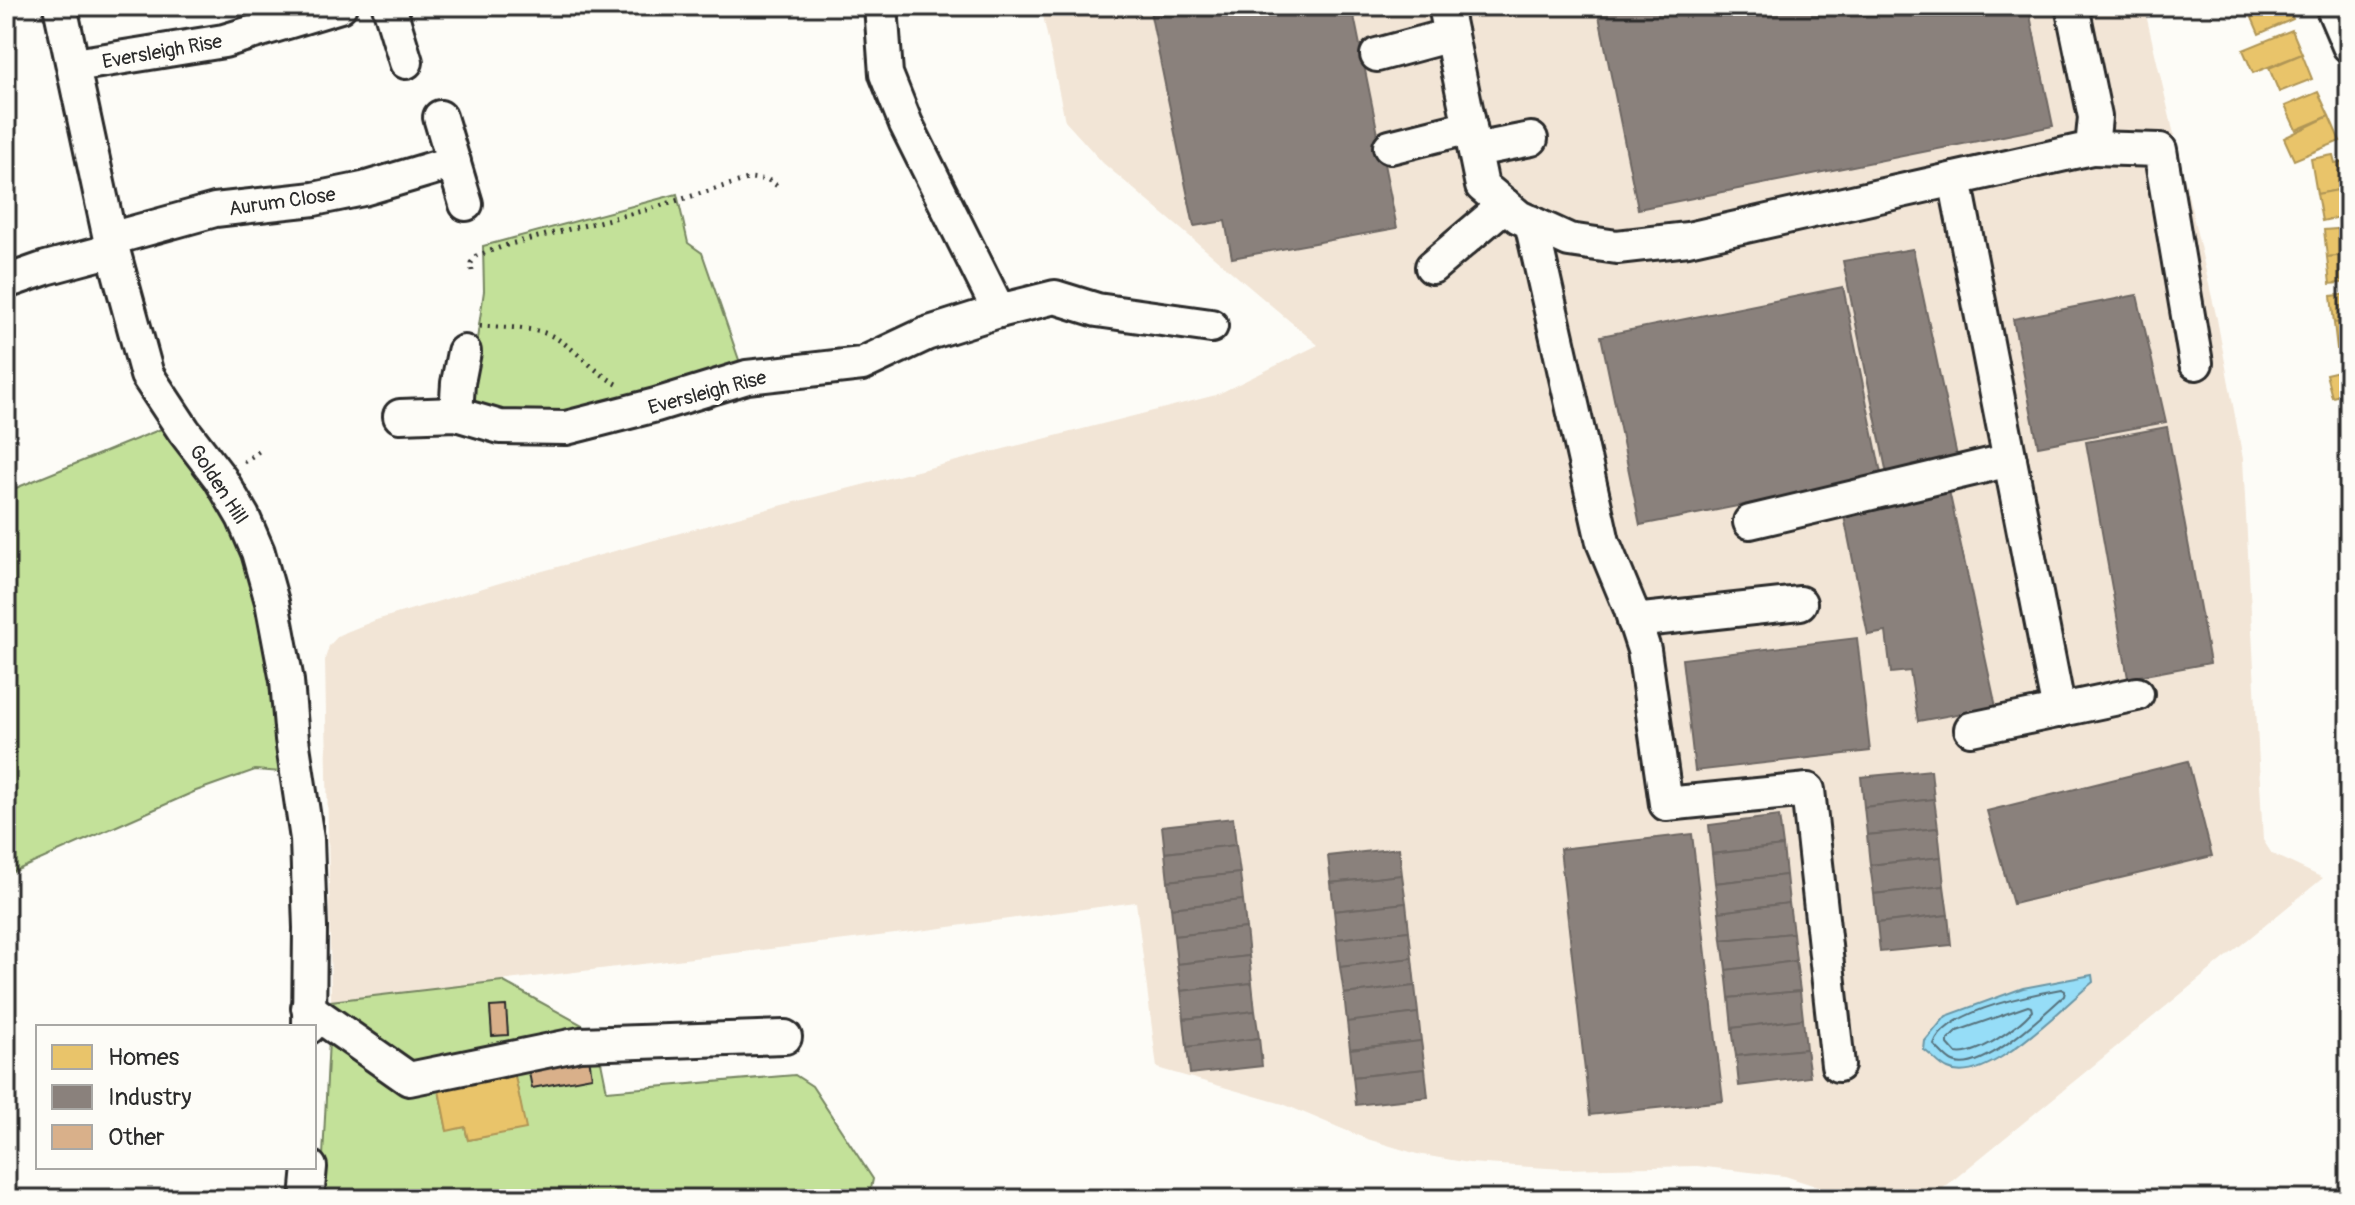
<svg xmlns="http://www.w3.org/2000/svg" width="2355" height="1205" viewBox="0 0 2355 1205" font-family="Pangolin,sans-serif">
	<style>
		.built { fill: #f2e5d6 }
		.green { fill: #c3e199; stroke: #778662; stroke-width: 2; fill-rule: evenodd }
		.water { fill: #96ddf7; stroke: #6b96a5; stroke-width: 2 }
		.homes { fill: #e9c46a; stroke: #b09657; stroke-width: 2 }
		.industry { fill: #8a817c; stroke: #6e6764; stroke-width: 2 }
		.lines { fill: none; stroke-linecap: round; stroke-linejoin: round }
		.shore { stroke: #56727d; stroke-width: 2 }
		.building { fill: #d9b08a; stroke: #2b2b2b; stroke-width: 2 }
		.minor-casing { stroke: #2b2b2b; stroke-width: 38 }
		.path { stroke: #2b2b2b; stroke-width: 5; stroke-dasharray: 2 6; stroke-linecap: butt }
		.minor { stroke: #fdfcf7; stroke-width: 32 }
		.labels { text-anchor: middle; stroke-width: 8; stroke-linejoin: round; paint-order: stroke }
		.street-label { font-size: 20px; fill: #2b2b2b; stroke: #fdfcf7 }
	</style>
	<rect width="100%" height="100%" fill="#fdfcf7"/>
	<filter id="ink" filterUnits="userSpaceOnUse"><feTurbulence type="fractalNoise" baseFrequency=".0125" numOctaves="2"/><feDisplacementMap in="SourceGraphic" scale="16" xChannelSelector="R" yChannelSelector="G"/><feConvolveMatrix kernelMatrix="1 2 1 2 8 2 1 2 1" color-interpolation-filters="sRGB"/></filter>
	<g filter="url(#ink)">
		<!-- built -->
		<polygon class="built" points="1041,6 2144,6 2217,319 2243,459 2263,840 2272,854 2323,878 1941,1190 1905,1199 1873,1198 1840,1194 1785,1176 1697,1166 1564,1169 1469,1163 1417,1154 1364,1138 1283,1104 1157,1068 1136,902 912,932 331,1001 325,659 329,646 339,635 376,620 503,582 752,513 1216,395 1318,345 1103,163 1065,121"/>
		<!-- green -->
		<g class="green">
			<polygon points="677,194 688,243 702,253 739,360 735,368 697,383 555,414 524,417 474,403 469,394 484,291 483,246"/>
			<polygon points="166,427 236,518 278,662 282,772 255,770 196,791 6,875 6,492"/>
			<path d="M502 981 595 1032 607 1091 795 1075 812 1086 873 1179 869 1199H358L359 1191 321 1195 331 1001ZM505 1006 508 1034 493 1036 490 1008ZM513 1067 525 1128 468 1140 465 1127 447 1130 439 1090 484 1081Z"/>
		</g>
		<!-- water -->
		<path class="water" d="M2092 975 2093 982C2064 1005 1987 1088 1948 1069 1940 1066 1932 1055 1924 1050L1925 1041 1946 1016 2023 988Z"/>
		<!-- homes -->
		<g class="homes">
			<polygon points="2247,6 2287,6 2293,19 2259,34"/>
			<polygon points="2292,30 2302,54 2253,73 2243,50"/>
			<polygon points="2302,54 2312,79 2279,92 2269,68"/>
			<polygon points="2318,92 2329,116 2296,130 2285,106"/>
			<polygon points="2329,116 2340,141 2294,160 2284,138"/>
			<polygon points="2333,155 2335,163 2348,160 2349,188 2317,194 2311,159"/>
			<polygon points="2349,188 2349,215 2322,221 2317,194"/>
			<polygon points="2349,228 2349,255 2327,257 2324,230"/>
			<polygon points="2349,255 2349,282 2330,284 2327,257"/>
			<polygon points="2349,294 2349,321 2334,323 2331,296"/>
			<polygon points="2349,321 2349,348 2337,349 2334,323"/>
			<polygon points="2349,366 2349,393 2332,397 2326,374 2339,371 2339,368"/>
			<polygon points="513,1067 526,1129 468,1140 465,1127 447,1131 439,1090 484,1081 483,1072"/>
		</g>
		<!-- industry -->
		<g class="industry">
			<polygon points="1149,6 1352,6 1397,228 1232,258 1225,221 1194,226"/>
			<polygon points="1597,6 2028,6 2053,126 1638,209"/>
			<polygon points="1913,249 1958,461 1887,474 1843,261"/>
			<polygon points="1843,287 1882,478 1640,525 1601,336"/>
			<polygon points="2137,295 2166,422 2038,446 2013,319"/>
			<polygon points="2167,427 2210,663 2128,678 2086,442"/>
			<polygon points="1948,486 1996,707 1918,721 1910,671 1891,673 1886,632 1868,635 1842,506"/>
			<polygon points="1857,638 1870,751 1695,771 1682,659"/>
			<polygon points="2188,761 2212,856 2013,904 1987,811"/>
			<polygon points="1931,770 1934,799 1864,807 1861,777"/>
			<polygon points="1934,799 1938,828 1867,835 1864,807"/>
			<polygon points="1779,816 1783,846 1712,854 1709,825"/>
			<polygon points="1233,818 1236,845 1165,853 1162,826"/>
			<polygon points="1938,828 1941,857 1870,865 1867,835"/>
			<polygon points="1692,834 1723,1101 1590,1115 1560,849"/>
			<polygon points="1236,845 1240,873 1168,881 1165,853"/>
			<polygon points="1783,846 1786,875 1715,883 1712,854"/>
			<polygon points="1399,848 1402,875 1331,883 1328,856"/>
			<polygon points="1941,857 1944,886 1874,894 1870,865"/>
			<polygon points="1240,873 1243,900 1171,908 1168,881"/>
			<polygon points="1402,875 1406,903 1334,911 1331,883"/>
			<polygon points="1786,875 1789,903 1719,912 1715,883"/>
			<polygon points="1944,886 1948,915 1877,923 1874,894"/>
			<polygon points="1243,900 1246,928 1174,936 1171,908"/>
			<polygon points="1406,903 1409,931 1337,939 1334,911"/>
			<polygon points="1789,903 1793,933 1722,940 1719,912"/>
			<polygon points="1948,915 1951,945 1880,952 1877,923"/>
			<polygon points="1246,928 1249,956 1177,964 1174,936"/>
			<polygon points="1409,931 1412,958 1340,967 1337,939"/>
			<polygon points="1793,933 1796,961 1726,970 1722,940"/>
			<polygon points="1249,956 1252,983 1181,991 1177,964"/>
			<polygon points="1412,958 1415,986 1344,994 1340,967"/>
			<polygon points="1796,961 1800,991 1729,998 1726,970"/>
			<polygon points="1252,983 1255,1011 1184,1019 1181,991"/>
			<polygon points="1415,986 1418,1013 1347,1022 1344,994"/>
			<polygon points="1800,991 1803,1019 1732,1028 1729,998"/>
			<polygon points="1255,1011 1259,1038 1187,1047 1184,1019"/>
			<polygon points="1418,1013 1421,1041 1350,1049 1347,1022"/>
			<polygon points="1803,1019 1806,1049 1736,1056 1732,1028"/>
			<polygon points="1259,1038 1262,1066 1190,1074 1187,1047"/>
			<polygon points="1421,1041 1425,1069 1353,1077 1350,1049"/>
			<polygon points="1806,1049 1810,1077 1739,1086 1736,1056"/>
			<polygon points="1425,1069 1428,1097 1356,1105 1353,1077"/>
		</g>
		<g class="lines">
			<!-- shore -->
			<g class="shore">
				<path d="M2061 989 2065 991 2064 996C2044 1014 1981 1075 1953 1062 1946 1059 1940 1050 1934 1045 1944 1011 2028 995 2061 989Z"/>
				<path d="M2028 1006 2031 1007 2032 1011C2019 1026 1977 1057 1956 1053L1948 1044V1040L1957 1031Z"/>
			</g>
		</g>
		<!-- building -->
		<g class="building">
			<polygon points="506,1006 508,1035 492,1036 490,1007"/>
			<polygon points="588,1051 592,1077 532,1088 527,1062"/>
		</g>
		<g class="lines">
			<defs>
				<g id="minor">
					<polyline points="60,6 110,239 147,375 184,431 220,478 243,517 258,552 272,602 287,681 292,739 307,839 310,928 309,1027"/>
					<polyline points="389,6 406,62"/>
					<polyline points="881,6 886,74 906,124 999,311"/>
					<polyline points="1445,6 1482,186 1519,217 1569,240 1617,247 1688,239 2092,148 2095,117 2072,6"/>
					<polyline points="2332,6 2349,46"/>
					<polyline points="1377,55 1451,35"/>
					<polyline points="75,65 224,41 340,6"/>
					<polyline points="440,117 466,204"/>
					<polyline points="1390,147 1470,127"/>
					<polyline points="2092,148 2160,150 2196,363"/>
					<polyline points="1475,150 1531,139"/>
					<polyline points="1955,179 2059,711"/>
					<polyline points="1531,222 1603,542 1630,607 1644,650 1666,804 1808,790 1838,1065"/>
					<polyline points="110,239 215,210 314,199 363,189 454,162"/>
					<polyline points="1432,267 1505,205"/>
					<polyline points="6,282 46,268 113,250"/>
					<polyline points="456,414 458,383 464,352"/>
					<polyline points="400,416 456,414 500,427 566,428 656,405 747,377 862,364 926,334 999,311 1055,297 1097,310 1211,326"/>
					<polyline points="1750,522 2010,460"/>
					<polyline points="1634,621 1800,603"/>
					<polyline points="1971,729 2137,694"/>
					<polyline points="308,1008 409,1079 580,1044 785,1037"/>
					<polyline points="307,1199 310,1167"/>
				</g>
			</defs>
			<!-- minor casing -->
			<use href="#minor" class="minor-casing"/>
			<!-- path -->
			<g class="path">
				<polyline points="472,271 471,263 476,256 510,244 646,210 751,178 768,180 779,187"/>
				<path d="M480 326C504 328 535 326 556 338 578 351 594 372 617 384"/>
				<polyline points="244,462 263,448"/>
			</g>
			<!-- minor -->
			<use href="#minor" class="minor"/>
		</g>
	</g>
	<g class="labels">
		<!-- street labels -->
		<g class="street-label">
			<text transform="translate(162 51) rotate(-10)" y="7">Eversleigh Rise</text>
			<text transform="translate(282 201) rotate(-8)" y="7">Aurum Close</text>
			<text transform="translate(707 392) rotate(-15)" y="7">Eversleigh Rise</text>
			<text transform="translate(219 484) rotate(57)" y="7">Golden Hill</text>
		</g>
	</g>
	<!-- margin -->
	<rect width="2355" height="1205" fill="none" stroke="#fdfcf7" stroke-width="32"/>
	<rect x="16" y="16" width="2323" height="1173" fill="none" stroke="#2b2b2b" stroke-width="3" filter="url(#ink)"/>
	<!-- legend -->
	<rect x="36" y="1025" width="280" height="144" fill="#fdfcf7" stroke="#a9a8a5" stroke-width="2"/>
	<rect x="52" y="1045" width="40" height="24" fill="#e9c46a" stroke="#a9a8a5" stroke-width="2"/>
	<text x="108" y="1065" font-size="24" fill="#2b2b2b">Homes</text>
	<rect x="52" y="1085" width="40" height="24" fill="#8a817c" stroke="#a9a8a5" stroke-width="2"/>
	<text x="108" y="1105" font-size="24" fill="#2b2b2b">Industry</text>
	<rect x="52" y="1125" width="40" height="24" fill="#d9b08a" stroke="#a9a8a5" stroke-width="2"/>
	<text x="108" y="1145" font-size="24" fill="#2b2b2b">Other</text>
</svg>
